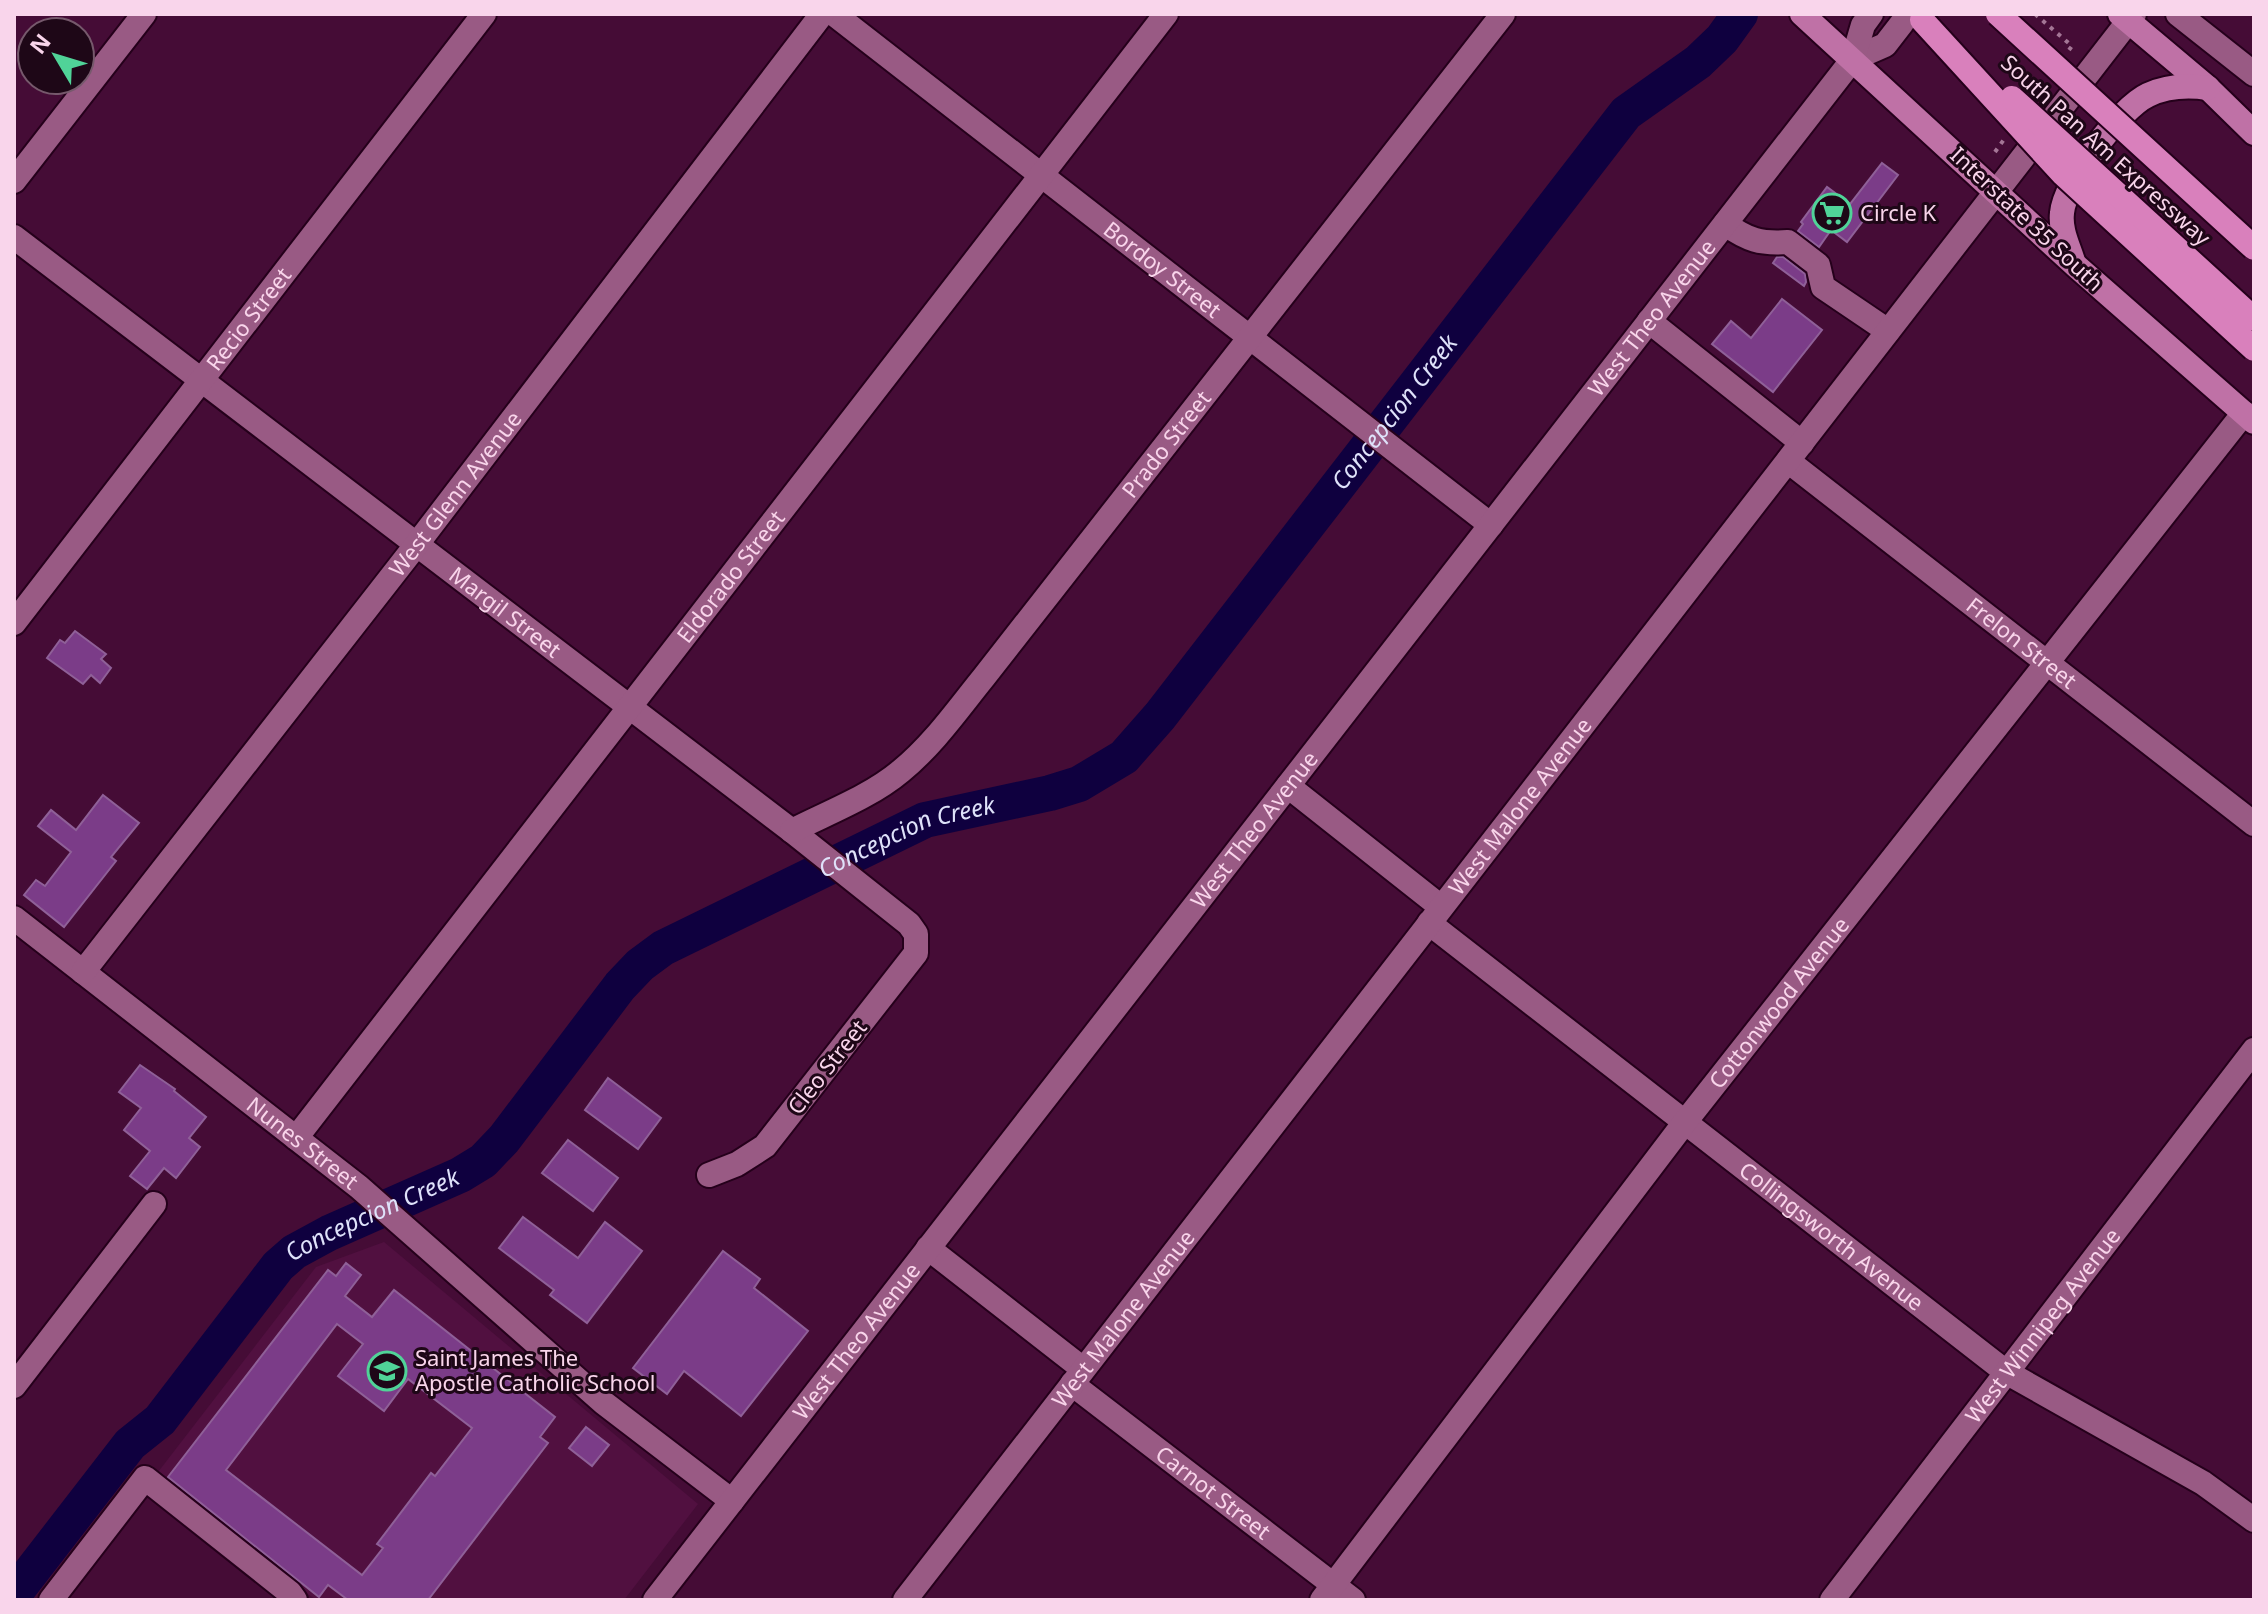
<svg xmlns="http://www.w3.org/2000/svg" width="2268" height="1614" viewBox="0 0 2268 1614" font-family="'Noto Sans',sans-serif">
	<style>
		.built { fill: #511040 }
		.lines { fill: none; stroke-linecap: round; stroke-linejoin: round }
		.river { stroke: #0f003f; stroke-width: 36 }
		.building { fill: #7b3c88; stroke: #8f6098; stroke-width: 2; fill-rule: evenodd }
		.minor-casing { stroke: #25001b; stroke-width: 28 }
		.major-casing { stroke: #25001b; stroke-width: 28 }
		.path { stroke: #a47696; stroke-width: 4; stroke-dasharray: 4 6; stroke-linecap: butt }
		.minor { stroke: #995a84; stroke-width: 24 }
		.major { stroke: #bf71a6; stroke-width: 24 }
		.highway-bridge-casing { stroke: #25001b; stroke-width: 28; stroke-linecap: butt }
		.highway-bridge { stroke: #d980bc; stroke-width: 24 }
		.labels { text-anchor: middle; stroke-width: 6; stroke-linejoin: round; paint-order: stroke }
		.street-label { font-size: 22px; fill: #f9d5eb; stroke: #1e0717 }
		.poi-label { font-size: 22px; fill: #f9d5eb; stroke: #1e0717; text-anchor: start }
		.water-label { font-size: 24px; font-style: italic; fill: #dfe2fa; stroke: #1e0717 }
	</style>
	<rect width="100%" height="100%" fill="#450c36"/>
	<!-- built -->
	<polygon class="built" points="384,1242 698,1504 624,1600 316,1600 155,1476 316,1267"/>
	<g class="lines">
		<!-- river -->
		<path class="river" id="s1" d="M14 1594 130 1444 160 1420 278 1266 294 1252 329 1233 460 1175 483 1161 504 1139 620 986 640 965 663 948 925 820 1050 793 1079 784 1124 757 1160 716 1626 113 1698 62 1722 39 1740 14"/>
	</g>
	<!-- building -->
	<g class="building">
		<polygon points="1882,163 1898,175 1847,242 1831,230 1819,247 1798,231 1803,224 1801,222 1827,187 1850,204"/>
		<polygon points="1777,257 1783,257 1805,274 1806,282 1804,286 1773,263"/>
		<polygon points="1782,299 1822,330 1773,392 1712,344 1731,321 1751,338"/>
		<polygon points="75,631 106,654 101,659 111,668 100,683 91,675 83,684 47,658 60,640 65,643"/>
		<polygon points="103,795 139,823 111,857 116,861 64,927 24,895 36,880 45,886 71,852 38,826 51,810 76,830"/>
		<polygon points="140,1065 175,1089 174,1091 206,1117 189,1138 200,1147 176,1178 164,1168 147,1189 130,1176 150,1151 124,1130 141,1108 119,1092"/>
		<polygon points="608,1078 661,1118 638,1149 585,1110"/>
		<polygon points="568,1140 618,1178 593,1211 542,1173"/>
		<polygon points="523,1217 578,1258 605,1222 642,1251 587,1323 550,1295 554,1290 499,1248"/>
		<polygon points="723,1251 760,1279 754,1288 808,1331 741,1416 684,1371 667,1394 633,1368"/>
		<path d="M346 1263 361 1275 345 1296 372 1317 394 1290 555 1417 540 1437 548 1443 428 1600H348L328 1585 319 1597 168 1477 328 1270 336 1276ZM337 1324 363 1344 338 1376 384 1411 408 1379 472 1428 435 1476 431 1473 377 1544 383 1548 362 1575 226 1470Z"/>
		<polygon points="586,1427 609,1445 592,1466 569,1448"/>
	</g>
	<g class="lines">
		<defs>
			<g id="minor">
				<path id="s2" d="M834 14 1491 525"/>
				<polyline points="2178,14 2254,74"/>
				<polyline points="1853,59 1885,45 1909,14"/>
				<polyline points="14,181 144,14"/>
				<path d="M1725 224C1748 240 1760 244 1788 242L1818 265 1823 287 1888 331"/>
				<path id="s3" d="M14 237 792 831 909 924 916 934V953L765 1146 737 1164 709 1175"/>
				<polyline points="1649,321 1802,443"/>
				<path id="s4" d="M1788 461 2254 824"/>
				<path id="s5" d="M14 623 484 14"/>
				<polyline points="1288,786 1441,907"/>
				<path id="s6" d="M792 831C827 813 870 797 901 771 933 745 958 709 984 677L1503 14"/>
				<path id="s7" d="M14 918 359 1187 604 1403 732 1501"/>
				<path id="s8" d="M1429 923 2006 1372 2203 1483 2254 1520"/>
				<path id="s9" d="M83 972 417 544 822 14"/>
				<path id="s10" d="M296 1138 1166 14"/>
				<polyline points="928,1248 1083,1369"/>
				<path id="s11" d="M1072 1384 1353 1600"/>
				<polyline points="14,1386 154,1204"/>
				<polyline points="51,1600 145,1478 290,1593 295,1600"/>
				<path id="s12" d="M655 1600 1853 59 1863 25 1871 14"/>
				<path id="s13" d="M905 1600 2134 14"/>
				<path id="s14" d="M1322 1600 1685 1122 2244 413"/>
				<path id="s15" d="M1832 1600 2254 1050"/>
			</g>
			<g id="major">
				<polyline points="1802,14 2075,265 2254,422"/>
				<polyline points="2120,14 2208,88 2254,133"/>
				<path d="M2073 261C2068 245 2060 230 2062 213 2064 183 2120 108 2148 95 2167 86 2187 85 2208 88"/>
			</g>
		</defs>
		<!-- minor casing -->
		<use href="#minor" class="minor-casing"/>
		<!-- major casing -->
		<use href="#major" class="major-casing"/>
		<!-- path -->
		<g class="path">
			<polyline points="2035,14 2072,46 2069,50"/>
			<polyline points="1995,152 2005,138"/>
		</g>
		<!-- minor -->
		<use href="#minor" class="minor"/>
		<!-- major -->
		<use href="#major" class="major"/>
		<defs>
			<g id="highway-bridge">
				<polyline points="1998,14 2254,248"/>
				<polyline points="1922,20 2063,174 2254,349"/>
				<polyline points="2012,98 2254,319"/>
			</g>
		</defs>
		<!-- highway-bridge casing -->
		<use href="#highway-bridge" class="highway-bridge-casing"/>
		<!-- highway-bridge -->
		<use href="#highway-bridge" class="highway-bridge"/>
	</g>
	<!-- icons -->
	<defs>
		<symbol id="supermarket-ring" viewBox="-11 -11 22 22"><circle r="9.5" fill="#1e0717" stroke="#50d398" stroke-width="1.5"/><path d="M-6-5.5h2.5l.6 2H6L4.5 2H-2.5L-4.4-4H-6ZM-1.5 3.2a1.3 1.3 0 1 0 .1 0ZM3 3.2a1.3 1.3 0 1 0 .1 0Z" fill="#50d398"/></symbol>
		<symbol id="school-ring" viewBox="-11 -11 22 22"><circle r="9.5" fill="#1e0717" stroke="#50d398" stroke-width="1.5"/><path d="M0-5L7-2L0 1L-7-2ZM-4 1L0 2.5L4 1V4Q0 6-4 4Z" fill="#50d398"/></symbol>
	</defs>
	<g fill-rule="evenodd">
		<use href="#supermarket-ring" x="1810" y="191" width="44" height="44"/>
		<use href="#school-ring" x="365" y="1349" width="44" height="44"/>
	</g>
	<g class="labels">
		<!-- street labels -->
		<g class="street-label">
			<text transform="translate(2106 150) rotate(42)" y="8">South Pan Am Expressway</text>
			<text transform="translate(2027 219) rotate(43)" y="8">Interstate 35 South</text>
			<text dy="8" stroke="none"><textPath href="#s2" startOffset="416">Bordoy Street</textPath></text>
			<text dy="8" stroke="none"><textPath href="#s12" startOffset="1624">West Theo Avenue</textPath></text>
			<text dy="8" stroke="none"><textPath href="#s5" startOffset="384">Recio Street</textPath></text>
			<text dy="8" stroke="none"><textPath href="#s6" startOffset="546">Prado Street</textPath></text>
			<text dy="8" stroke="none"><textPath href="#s9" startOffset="606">West Glenn Avenue</textPath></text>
			<text dy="8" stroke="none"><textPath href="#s10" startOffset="710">Eldorado Street</textPath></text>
			<text dy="8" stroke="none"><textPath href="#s3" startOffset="618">Margil Street</textPath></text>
			<text dy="8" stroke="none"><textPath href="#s4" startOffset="296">Frelon Street</textPath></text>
			<text dy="8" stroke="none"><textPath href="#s13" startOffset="1004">West Malone Avenue</textPath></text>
			<text dy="8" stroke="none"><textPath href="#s12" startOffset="976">West Theo Avenue</textPath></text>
			<text dy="8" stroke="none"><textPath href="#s14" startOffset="752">Cottonwood Avenue</textPath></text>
			<text transform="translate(827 1067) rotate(-52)" y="8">Cleo Street</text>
			<text dy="8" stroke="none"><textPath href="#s7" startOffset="366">Nunes Street</textPath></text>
			<text dy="8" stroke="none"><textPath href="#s8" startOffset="510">Collingsworth Avenue</textPath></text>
			<text dy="8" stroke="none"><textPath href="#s13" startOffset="356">West Malone Avenue</textPath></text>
			<text dy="8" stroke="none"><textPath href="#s15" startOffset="346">West Winnipeg Avenue</textPath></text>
			<text dy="8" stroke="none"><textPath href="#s12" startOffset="328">West Theo Avenue</textPath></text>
			<text dy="8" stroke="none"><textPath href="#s11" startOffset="178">Carnot Street</textPath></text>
		</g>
		<!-- poi labels -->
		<g class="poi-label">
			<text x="1860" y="221">Circle K</text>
			<text x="415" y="1366">Saint James The<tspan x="415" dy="25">Apostle Catholic School</tspan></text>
		</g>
		<!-- water labels -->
		<g class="water-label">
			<text dy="8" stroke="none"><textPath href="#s1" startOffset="1874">Concepcion Creek</textPath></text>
			<text dy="8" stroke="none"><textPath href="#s1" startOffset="1202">Concepcion Creek</textPath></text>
			<text dy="8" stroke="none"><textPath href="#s1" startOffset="530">Concepcion Creek</textPath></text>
		</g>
	</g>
	<!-- border -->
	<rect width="2268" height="1614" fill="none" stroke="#f9d5eb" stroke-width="32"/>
	<!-- north arrow -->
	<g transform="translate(56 56) rotate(308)"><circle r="38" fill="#1e0717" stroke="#76596c" stroke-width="2"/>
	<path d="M0-6L14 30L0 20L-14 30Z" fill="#50d398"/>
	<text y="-12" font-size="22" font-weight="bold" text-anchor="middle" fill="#f9d5eb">N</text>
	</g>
</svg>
